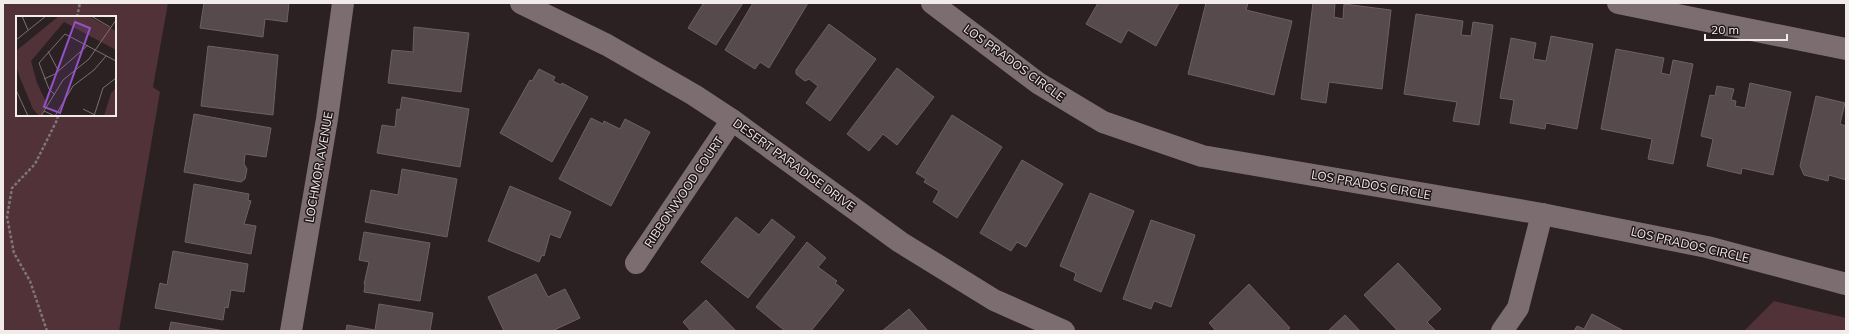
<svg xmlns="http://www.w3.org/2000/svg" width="1849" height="334" viewBox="0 0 1849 334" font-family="Mulish,sans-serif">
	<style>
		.green { fill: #513238; fill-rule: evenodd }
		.building { fill: #564a4c; stroke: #6e6063 }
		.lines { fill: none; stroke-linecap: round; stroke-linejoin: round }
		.path { stroke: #7f7677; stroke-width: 2.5; stroke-dasharray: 3 2; stroke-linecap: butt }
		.minor { stroke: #7c6e70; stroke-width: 22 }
		.labels { text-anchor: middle; stroke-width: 3; stroke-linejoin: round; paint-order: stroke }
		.street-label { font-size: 12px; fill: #f2ebec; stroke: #211719 }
		.inset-road { fill: none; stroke: #7b7173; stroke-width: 1 }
		.view { fill: #9352c8; fill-opacity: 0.15; stroke: #9352c8; stroke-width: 2 }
		.inset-edge { fill: none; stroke: #f2ebec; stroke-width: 2 }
	</style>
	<rect width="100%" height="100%" fill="#2b2022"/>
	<!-- green -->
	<g class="green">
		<path d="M3 3H168L153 87 160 92 119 331H3ZM17 17H115V115H17Z"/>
		<polygon points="1774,301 1846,318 1846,331 1744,331"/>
	</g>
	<!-- building -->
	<g class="building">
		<polygon points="204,3 289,3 287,22 265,19 263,37 200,28"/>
		<polygon points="702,3 743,3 716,45 688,28 703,4"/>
		<polygon points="753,3 808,3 769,68 760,62 755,69 725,50"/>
		<polygon points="1098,3 1179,3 1156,46 1128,30 1121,43 1086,24"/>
		<polygon points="1206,3 1248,3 1246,10 1292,21 1274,95 1188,74"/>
		<polygon points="1313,3 1335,3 1334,17 1343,19 1344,4 1391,10 1382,89 1329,82 1326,103 1301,99"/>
		<polygon points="1416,14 1463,21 1461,35 1471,36 1473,22 1493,25 1479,125 1453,121 1457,102 1404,94"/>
		<polygon points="829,24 876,59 830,121 806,103 818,86 809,79 805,81 796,74 796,70"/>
		<polygon points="414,27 469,33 461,92 388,83 392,50 414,52 413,50"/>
		<polygon points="1551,36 1593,44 1577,129 1546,123 1545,129 1510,123 1514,100 1500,98 1511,38 1536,43 1533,59 1546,61"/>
		<polygon points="208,46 278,55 273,115 201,106"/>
		<polygon points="1616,49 1664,58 1661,73 1670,75 1673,60 1693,64 1673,164 1648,159 1652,139 1601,129"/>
		<polygon points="897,68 934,97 897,145 883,134 869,151 847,134"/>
		<polygon points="539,69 555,77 553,81 561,85 562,83 588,97 552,162 500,133 530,80 532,81"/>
		<polygon points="1750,83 1791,92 1773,175 1742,168 1741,174 1707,166 1713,139 1701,136 1710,95 1715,96 1717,86 1734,89 1731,100 1736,101 1735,106 1745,108"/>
		<polygon points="1816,96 1845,103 1840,124 1846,126 1846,180 1829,175 1828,181 1804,175 1800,166"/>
		<polygon points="402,97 469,109 460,167 377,153 382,125 395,127 397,109 400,110"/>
		<polygon points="194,114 271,128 266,157 245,154 244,164 247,169 245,179 241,182 184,172"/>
		<polygon points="952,115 1002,147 957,218 933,202 939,191 924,182 926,179 916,173"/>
		<polygon points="591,118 603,124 604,121 620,129 625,119 650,132 611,206 559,179"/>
		<polygon points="1022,160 1063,184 1026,247 1017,242 1011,251 980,233"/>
		<polygon points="402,169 457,179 447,237 365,222 371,190 398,195"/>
		<polygon points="194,184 249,194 248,200 251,201 244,224 256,226 251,254 185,242"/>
		<polygon points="510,186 571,212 560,238 550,234 544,256 542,255 539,262 488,241"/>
		<polygon points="1090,193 1134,211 1101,292 1074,280 1076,273 1060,266"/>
		<polygon points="736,217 759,235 772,219 795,237 748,298 701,262"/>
		<polygon points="1151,220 1195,235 1171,307 1154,301 1151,309 1123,299"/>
		<polygon points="364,232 430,243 420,301 364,292 365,285 364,284 369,262 359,260"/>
		<polygon points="807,242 826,258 818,267 837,281 835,283 844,290 811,331 785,331 756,307"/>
		<polygon points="173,251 248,264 244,292 231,290 228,308 225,307 223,320 155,308 160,283 167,285"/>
		<polygon points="1398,263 1441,309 1427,322 1436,331 1398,331 1364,295"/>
		<polygon points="536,274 548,297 565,289 580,318 552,331 504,331 488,297"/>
		<polygon points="1249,284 1290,328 1287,331 1216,331 1209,323"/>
		<polygon points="706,300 736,331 691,331 683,322"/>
		<polygon points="379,304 433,313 430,331 346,331 347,325 375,330"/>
		<polygon points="909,309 928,331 882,331"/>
		<polygon points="1592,314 1624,331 1574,331 1577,326 1584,329"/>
		<polygon points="1345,315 1360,331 1328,331"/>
		<polygon points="171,322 225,331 169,331"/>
	</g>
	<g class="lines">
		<!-- path -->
		<g class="path">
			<polyline points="77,17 80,3"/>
			<polyline points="47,331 30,281 14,253 7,217 12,188 35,164 57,120 58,115"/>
		</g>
		<!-- minor -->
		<g class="minor">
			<polyline points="521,3 607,45 694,95 732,120 900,242 994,300 1064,331"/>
			<polyline points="932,3 1038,83 1103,122 1202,156 1542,214 1707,247 1846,284"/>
			<polyline points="1618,3 1846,49"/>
			<polyline points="636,263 732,120"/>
			<polyline points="291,331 327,119 343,3"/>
			<polyline points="1502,331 1518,308 1542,214"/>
		</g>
	</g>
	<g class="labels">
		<!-- street labels -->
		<g class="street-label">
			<text transform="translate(1014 63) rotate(36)" y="4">LOS PRADOS CIRCLE</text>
			<text transform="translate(794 165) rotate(36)" y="4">DESERT PARADISE DRIVE</text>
			<text transform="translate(319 167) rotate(-80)" y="4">LOCHMOR AVENUE</text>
			<text transform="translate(1371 185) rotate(10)" y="4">LOS PRADOS CIRCLE</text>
			<text transform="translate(684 192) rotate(-56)" y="4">RIBBONWOOD COURT</text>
			<text transform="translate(1690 245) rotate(13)" y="4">LOS PRADOS CIRCLE</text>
		</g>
	</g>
	<!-- overview -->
	<g transform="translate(16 16)">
		<rect width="100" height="100" fill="#2b2022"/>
		<path d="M43 0H72L100 15V34L48 6 15 45 21 67 31 88 25 100H23L17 93 4 62 0 50V35ZM100 72V100H88L95 77Z" fill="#513238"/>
		<path class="inset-road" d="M6 0 12 14M75 0 94 11M0 24 30 0M32 35 42 54M28 63 39 58 72 29M0 74 12 100M39 79 33 73 23 47 49 18 100 45M67 93 79 99M28 95 39 100M25 100 47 64 73 43 100 4M39 100 57 70 78 54 90 40M78 100 87 72 100 62"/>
		<path class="view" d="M59 6 74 12 44 97 28 91Z"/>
		<rect width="100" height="100" class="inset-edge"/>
	</g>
	<!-- border -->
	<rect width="1849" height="334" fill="none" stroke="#f2ebec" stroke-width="8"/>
	<!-- scale -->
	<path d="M1705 34v6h82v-6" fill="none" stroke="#f2ebec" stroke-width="2"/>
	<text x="1711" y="34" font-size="12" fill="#f2ebec" stroke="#211719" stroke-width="3" paint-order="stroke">20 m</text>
</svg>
